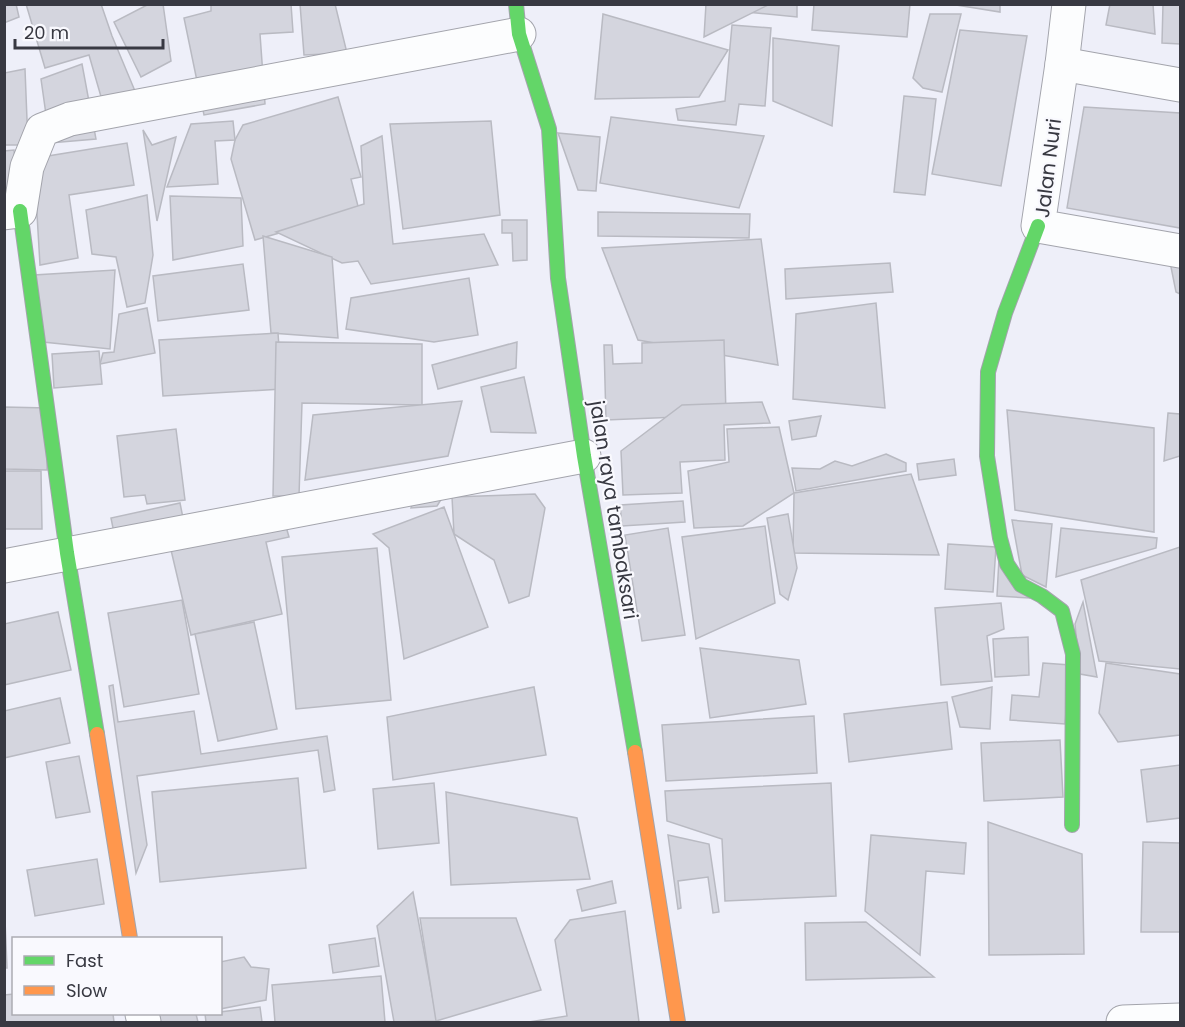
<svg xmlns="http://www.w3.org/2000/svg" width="1185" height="1027" viewBox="0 0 1185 1027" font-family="Poppins,sans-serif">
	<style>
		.building { fill: #d4d5de; stroke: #b9bac2; stroke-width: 1.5 }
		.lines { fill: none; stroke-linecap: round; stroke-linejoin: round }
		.street-casing { stroke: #a3a4ac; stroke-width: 35 }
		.fast-casing { stroke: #a3a4ac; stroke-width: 16 }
		.slow-casing { stroke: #a3a4ac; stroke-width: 16 }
		.street { stroke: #fcfdfe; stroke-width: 33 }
		.fast { stroke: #63d668; stroke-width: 14 }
		.slow { stroke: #ff974d; stroke-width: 14 }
		.labels { text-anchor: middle; stroke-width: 4.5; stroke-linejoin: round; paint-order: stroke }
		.street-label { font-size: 20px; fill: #383942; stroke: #f9f9fe }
	</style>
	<rect width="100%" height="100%" fill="#eeeff9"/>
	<!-- building -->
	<g class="building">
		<polygon points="4,4 16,4 19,17 4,23"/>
		<polygon points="26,4 101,4 112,36 135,91 108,121 89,55 45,68"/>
		<polygon points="149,4 163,4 171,61 141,77 114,22"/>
		<polygon points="211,4 291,4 293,32 260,34 265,104 204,115 184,18 211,11"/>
		<polygon points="300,4 335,4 347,53 304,55"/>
		<polygon points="706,4 797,4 797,17 706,8"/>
		<polygon points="706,4 770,4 704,37"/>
		<polygon points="814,4 910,4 907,37 812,30"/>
		<polygon points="950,4 1000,4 1000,12"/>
		<polygon points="1110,4 1153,4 1155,34 1106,25"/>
		<polygon points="1163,4 1180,4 1180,44 1162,43"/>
		<polygon points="603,14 728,50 699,97 595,99"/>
		<polygon points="930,14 961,14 942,92 923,88 913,78"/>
		<polygon points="732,25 771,28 765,106 739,104 736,125 678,120 676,109 725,101"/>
		<polygon points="960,30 1027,36 1001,186 932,174"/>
		<polygon points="773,38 839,46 832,126 773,101"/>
		<polygon points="82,64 96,139 50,143 41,79"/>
		<polygon points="25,69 28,145 4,145 4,73"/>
		<polygon points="904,96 936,99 925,195 894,192"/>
		<polygon points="338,97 361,177 351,179 359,210 255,240 231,159 235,140 243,125"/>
		<polygon points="1084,107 1180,113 1180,228 1067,208"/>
		<polygon points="611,117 764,136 739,208 600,183"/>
		<polygon points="233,121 235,140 215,141 218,184 167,187 191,124"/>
		<polygon points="491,121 500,215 403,229 390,124"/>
		<polygon points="143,130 152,145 176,137 157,221"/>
		<polygon points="558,133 600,137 596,191 578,190"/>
		<polygon points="382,136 393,244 484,234 498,265 371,284 358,261 342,263 276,232 364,204 361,146"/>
		<polygon points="127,143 134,185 69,195 78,258 40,265 35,180 48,156"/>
		<polygon points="14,150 19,199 4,201 4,151"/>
		<polygon points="147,195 153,255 145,303 127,307 116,257 92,254 86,210"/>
		<polygon points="170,196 241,198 243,246 173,260"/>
		<polygon points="598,212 750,214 749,238 598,236"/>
		<polygon points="502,220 527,220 527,260 513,261 512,233 502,233"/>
		<polygon points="263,236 332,257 338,338 271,333"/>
		<polygon points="761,239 778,365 638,340 602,248"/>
		<polygon points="1170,262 1180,265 1180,294 1176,292"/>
		<polygon points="890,263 893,292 786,299 785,269"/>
		<polygon points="243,264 249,310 158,321 153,276"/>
		<polygon points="115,270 110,349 43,342 34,275"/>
		<polygon points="469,278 478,335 434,342 346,329 351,298"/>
		<polygon points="876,303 885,408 793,399 796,314"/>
		<polygon points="147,308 155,353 100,364 103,353 114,352 119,314"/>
		<polygon points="278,333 282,389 163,396 159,340"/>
		<polygon points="724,340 726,415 606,420 604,345 612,345 613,364 642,363 642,343"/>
		<polygon points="276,342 422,344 422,405 302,403 299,496 273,496"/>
		<polygon points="517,342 516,368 438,389 432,365"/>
		<polygon points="99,351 102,384 54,388 52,354"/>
		<polygon points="524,377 536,433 491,432 481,387"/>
		<polygon points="462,401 448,456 305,480 313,415"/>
		<polygon points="762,402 770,423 724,425 725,460 680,462 682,493 623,495 621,451 682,405"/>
		<polygon points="4,407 48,408 47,470 4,469"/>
		<polygon points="1007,410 1154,428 1154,532 1015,510"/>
		<polygon points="1168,413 1180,414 1180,456 1164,461"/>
		<polygon points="821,416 816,436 792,440 789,421"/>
		<polygon points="779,427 794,493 743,526 694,528 688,471 729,462 727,429"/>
		<polygon points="176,429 185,500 147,504 145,495 124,497 117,436"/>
		<polygon points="886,454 906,463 906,471 796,491 792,468 820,469 835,461 852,466"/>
		<polygon points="954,459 956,475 919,480 917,464"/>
		<polygon points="4,471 41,471 42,529 4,529"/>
		<polygon points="911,474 939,555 793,553 794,493"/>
		<polygon points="535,494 545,508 529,596 509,603 494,560 454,534 452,497"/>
		<polygon points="442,498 437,506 411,508 413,501"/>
		<polygon points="683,501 685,522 622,526 620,505"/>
		<polygon points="180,503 184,523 115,538 111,518"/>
		<polygon points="444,507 488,627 404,659 389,548 373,534"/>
		<polygon points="788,514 797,568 788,600 780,594 767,518"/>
		<polygon points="1012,520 1052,524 1046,587 1022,575"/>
		<polygon points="285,523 289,537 266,542 282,614 191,635 171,550"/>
		<polygon points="765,526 775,603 696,639 682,537"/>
		<polygon points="668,528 685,635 642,641 625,535"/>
		<polygon points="1061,528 1157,538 1156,548 1056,577"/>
		<polygon points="948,544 996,547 993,592 945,589"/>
		<polygon points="1180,547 1180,669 1099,661 1081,580"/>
		<polygon points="377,548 391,700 296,709 282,557"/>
		<polygon points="999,558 1029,598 997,596"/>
		<polygon points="182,600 199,694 124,707 108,613"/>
		<polygon points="1083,602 1097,677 1080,674 1075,624"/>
		<polygon points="1001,603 1004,629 987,636 992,681 941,685 935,608"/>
		<polygon points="58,612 71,670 4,685 4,624"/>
		<polygon points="254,622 277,729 218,741 195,634"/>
		<polygon points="1028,637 1029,675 995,677 993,639"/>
		<polygon points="700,648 799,660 806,704 710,718"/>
		<polygon points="1043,663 1070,665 1065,724 1010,720 1012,695 1039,697"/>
		<polygon points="1106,663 1180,674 1180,735 1118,742 1099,713"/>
		<polygon points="113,685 118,722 194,711 201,754 327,736 335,790 324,792 318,750 137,776 147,845 136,873 109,686"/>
		<polygon points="534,687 546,755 393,780 387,717"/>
		<polygon points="992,687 990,729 960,727 952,697"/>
		<polygon points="60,698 70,743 4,758 4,711"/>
		<polygon points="947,702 952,749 849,762 844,714"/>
		<polygon points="814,716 817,773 666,781 662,725"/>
		<polygon points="1060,740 1063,797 984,801 981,743"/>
		<polygon points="79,756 90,812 56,818 46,762"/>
		<polygon points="1180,765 1180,818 1147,822 1141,770"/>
		<polygon points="298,778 306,868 160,882 152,792"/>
		<polygon points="434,783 439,843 378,849 373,789"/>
		<polygon points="831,783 836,896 725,901 722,839 667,821 665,791"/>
		<polygon points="446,792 577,818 590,879 451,885"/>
		<polygon points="988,822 1082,854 1084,954 989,955"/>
		<polygon points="668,835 709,844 719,912 713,913 708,877 678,881 681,908 678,909"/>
		<polygon points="871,835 966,843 964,874 926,871 920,955 865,911"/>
		<polygon points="1143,842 1180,843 1180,932 1141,932"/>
		<polygon points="97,859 104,904 35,916 27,870"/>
		<polygon points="612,881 616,903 582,911 577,890"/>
		<polygon points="413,892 437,1021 394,1022 377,926"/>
		<polygon points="4,896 7,968 4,968"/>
		<polygon points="625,911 639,1022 529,1022 567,1016 555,940 570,920"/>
		<polygon points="420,918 516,918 541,990 436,1021"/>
		<polygon points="866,922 934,977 806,980 805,923"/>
		<polygon points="375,938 379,966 333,973 329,945"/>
		<polygon points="244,957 251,967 269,969 266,1000 220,1009 220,962"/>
		<polygon points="381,976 385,1022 275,1022 272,985"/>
		<polygon points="14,994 14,1014 113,1014 114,1022 4,1022 4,995"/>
		<polygon points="260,1007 262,1022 206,1022 205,1014 220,1014 220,1012"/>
		<polygon points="152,1014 196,1014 198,1022 153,1022"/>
	</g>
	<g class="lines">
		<defs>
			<g id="street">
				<polyline points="1069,4 1062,64 1038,226 1180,251"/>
				<polyline points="1062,64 1180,85"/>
				<polyline points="4,213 20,211 27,167 42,130 70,119 519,34"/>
				<polyline points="4,566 584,456"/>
				<polyline points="142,1014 144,1022"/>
				<polyline points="1123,1022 1180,1020"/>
			</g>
			<g id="fast">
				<polyline points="516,4 519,34 549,129 558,278 584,456 635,752"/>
				<polyline points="20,211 67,553 97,734"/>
				<polyline points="1038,226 1005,313 988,372 987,456 1000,538 1007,564 1021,585 1042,596 1062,611 1073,654 1072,825"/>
			</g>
			<g id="slow">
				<polyline points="97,734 130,938"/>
				<polyline points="635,752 678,1022"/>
			</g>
		</defs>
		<!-- street casing -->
		<use href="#street" class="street-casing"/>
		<!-- fast casing -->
		<use href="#fast" class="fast-casing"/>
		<!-- slow casing -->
		<use href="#slow" class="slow-casing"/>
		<!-- street -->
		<use href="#street" class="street"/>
		<!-- fast -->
		<use href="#fast" class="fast"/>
		<!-- slow -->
		<use href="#slow" class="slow"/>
	</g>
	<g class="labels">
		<!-- street labels -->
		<g class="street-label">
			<text transform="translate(1048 168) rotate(-83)" y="7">Jalan Nuri</text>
			<text transform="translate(614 510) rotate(81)" y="7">jalan raya tambaksari</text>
		</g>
	</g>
	<!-- border -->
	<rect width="1185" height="1027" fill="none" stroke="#383942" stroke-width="12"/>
	<!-- legend -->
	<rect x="12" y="937" width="210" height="78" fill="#f9f9fe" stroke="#acacb3" stroke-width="1.5"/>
	<rect x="24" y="956" width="30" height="9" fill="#63d668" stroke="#acacb3" stroke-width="1.5"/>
	<text x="66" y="967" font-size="18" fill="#383942">Fast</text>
	<rect x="24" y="986" width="30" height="9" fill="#ff974d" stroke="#acacb3" stroke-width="1.5"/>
	<text x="66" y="997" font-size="18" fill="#383942">Slow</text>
	<!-- scale -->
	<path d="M15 39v9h148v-9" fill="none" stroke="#383942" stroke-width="3"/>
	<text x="24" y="39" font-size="18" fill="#383942" stroke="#f9f9fe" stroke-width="4.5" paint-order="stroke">20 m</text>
</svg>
